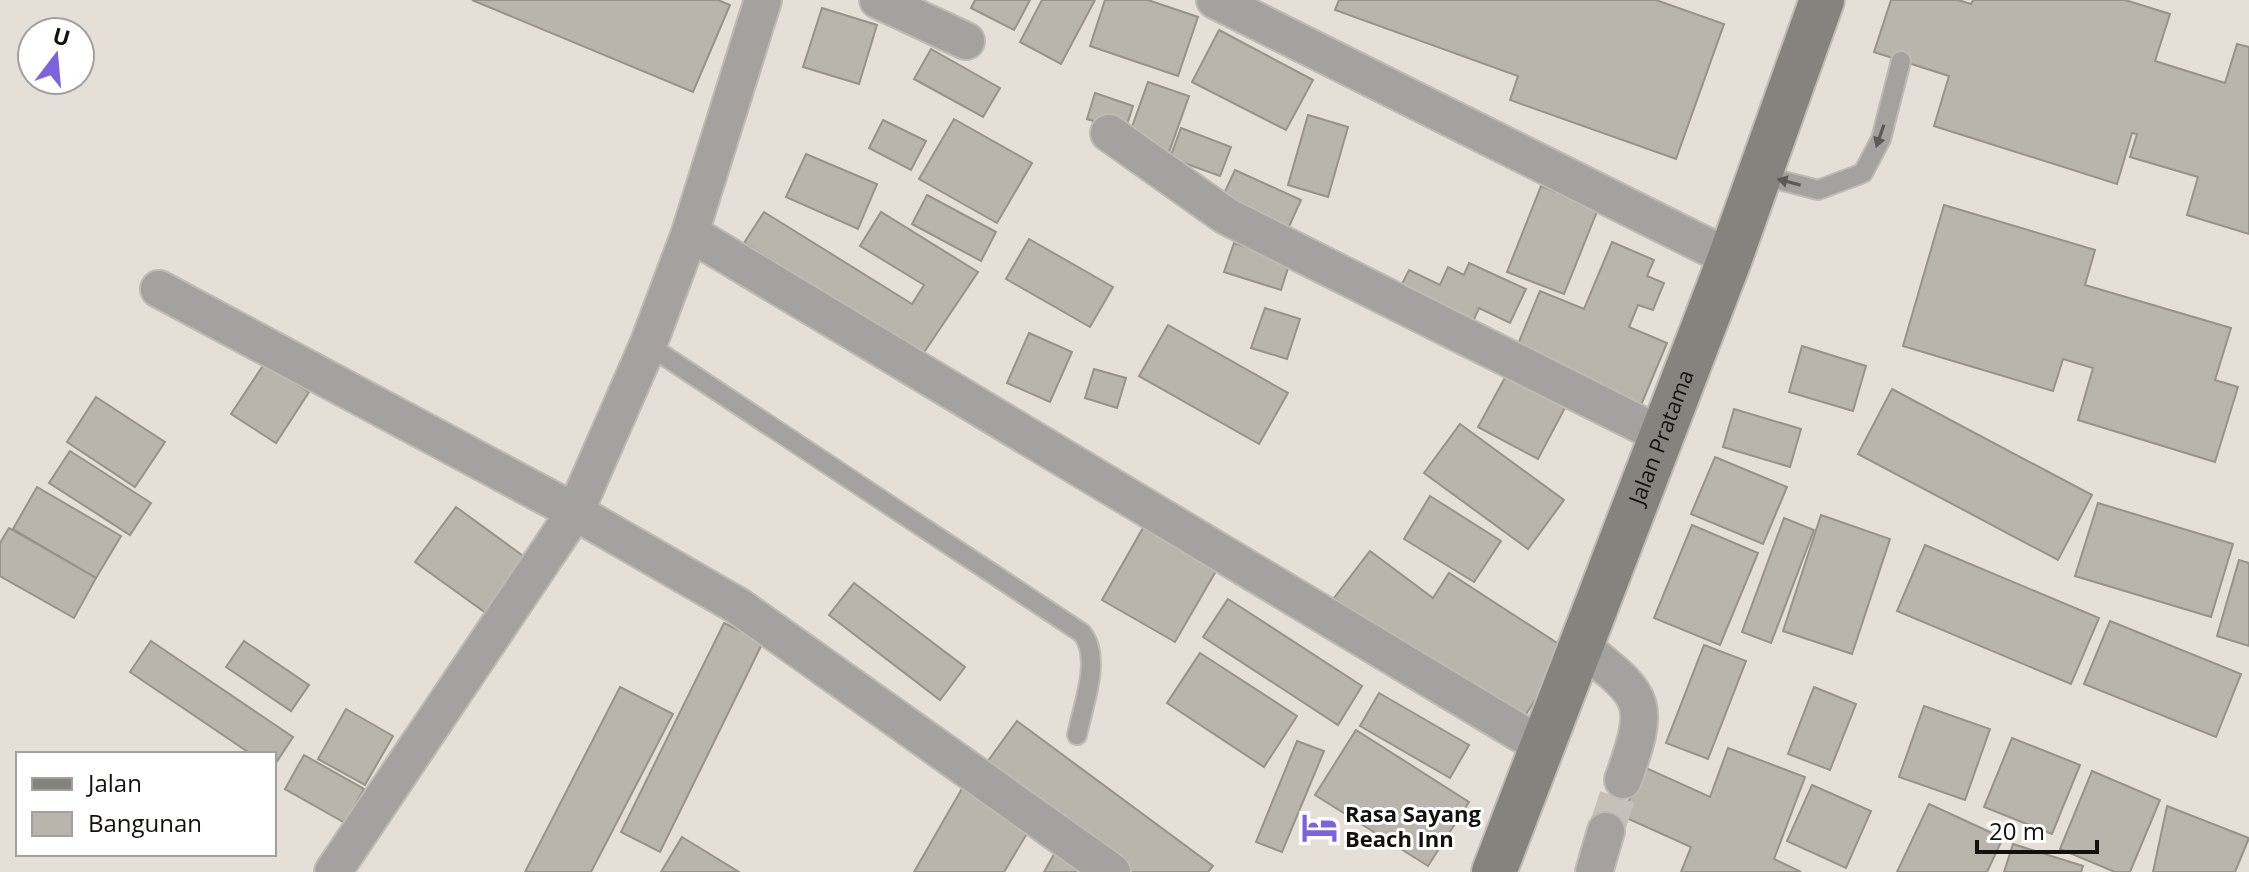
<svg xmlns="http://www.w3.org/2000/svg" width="2249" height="872" viewBox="0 0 2249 872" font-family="'Open Sans',sans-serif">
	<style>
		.building { fill: #bab5ac; stroke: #97928a; stroke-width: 2 }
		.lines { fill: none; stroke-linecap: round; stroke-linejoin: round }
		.street-tunnel { stroke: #c6c0b9; stroke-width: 36; stroke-dasharray: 36 18; stroke-linecap: butt }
		.lane-casing { stroke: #bfbab3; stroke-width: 22 }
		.street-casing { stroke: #bfbab3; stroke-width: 40 }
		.secondary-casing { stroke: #bfbab3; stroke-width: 48 }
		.lane { stroke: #a4a19e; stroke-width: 18 }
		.street { stroke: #a4a19e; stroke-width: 36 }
		.secondary { stroke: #86837e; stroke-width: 44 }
		.oneway { fill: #5c5956 }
		.labels { text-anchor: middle; stroke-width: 6; stroke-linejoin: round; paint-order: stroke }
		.street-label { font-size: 22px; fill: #13110e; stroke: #fff }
		.poi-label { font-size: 22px; font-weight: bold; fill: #13110e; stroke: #fff; text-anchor: start }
	</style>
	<rect width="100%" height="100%" fill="#e5dfd7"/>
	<!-- building -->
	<g class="building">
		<polygon points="472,0 718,0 730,5 693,92"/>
		<polygon points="975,0 1030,0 1014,30 971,8"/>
		<polygon points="1042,0 1095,0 1061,64 1020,42"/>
		<polygon points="1105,0 1148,0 1198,17 1178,76 1090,46"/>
		<polygon points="1339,0 1656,0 1724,24 1676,159 1510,100 1518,76 1335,10"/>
		<polygon points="1891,0 1958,0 1971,4 1973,0 2125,0 2170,14 2155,61 2225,83 2237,44 2249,47 2249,234 2187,215 2198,177 2130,157 2137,134 2132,133 2117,184 1934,126 1949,76 1874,52"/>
		<polygon points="822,8 877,25 859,84 803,67"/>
		<polygon points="1219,30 1313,80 1286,130 1192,82"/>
		<polygon points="931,49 1000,88 983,117 914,79"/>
		<polygon points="1148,82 1189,96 1168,155 1127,141"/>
		<polygon points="1095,93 1133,106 1125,131 1087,119"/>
		<polygon points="1308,115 1348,127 1328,197 1288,185"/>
		<polygon points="954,119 1032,163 997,223 919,179"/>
		<polygon points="883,120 926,141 911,170 869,148"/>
		<polygon points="1181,128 1231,147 1220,176 1170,158"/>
		<polygon points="806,154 877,184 858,229 786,197"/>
		<polygon points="1235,170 1301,200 1287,231 1221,200"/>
		<polygon points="1541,186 1598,209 1564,294 1507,272"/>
		<polygon points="927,195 996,232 981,261 912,224"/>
		<polygon points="1944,205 2095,250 2085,285 2231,328 2215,380 2238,387 2215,462 2078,420 2093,368 2063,359 2053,391 1903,346"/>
		<polygon points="764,212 912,304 924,285 860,246 881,212 978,272 923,354 744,243"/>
		<polygon points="1029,239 1113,287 1090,327 1006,279"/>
		<polygon points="1612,242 1654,260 1647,276 1664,283 1653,310 1638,305 1629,327 1667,343 1639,410 1516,349 1540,291 1584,309"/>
		<polygon points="1234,243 1290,262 1281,290 1224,272"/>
		<polygon points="1469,263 1526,289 1510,323 1479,308 1471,326 1401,286 1409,270 1440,285 1448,267 1464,275"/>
		<polygon points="1265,308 1300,319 1287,359 1251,348"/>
		<polygon points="1168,325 1288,393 1259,444 1139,376"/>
		<polygon points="1029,333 1072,352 1050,402 1007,383"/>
		<polygon points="1802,346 1866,366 1853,411 1789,392"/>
		<polygon points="264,364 309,392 276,443 231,414"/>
		<polygon points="1094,369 1126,378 1117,408 1085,398"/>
		<polygon points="1508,372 1567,404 1538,459 1478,427"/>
		<polygon points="1892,389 2092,495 2058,560 1858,454"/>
		<polygon points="96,397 165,442 135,487 67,442"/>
		<polygon points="1734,409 1801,429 1790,467 1723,447"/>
		<polygon points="1460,424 1564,500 1528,549 1424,473"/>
		<polygon points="70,451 151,503 130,535 49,483"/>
		<polygon points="1715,457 1787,487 1763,544 1691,514"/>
		<polygon points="37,487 121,536 96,578 13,529"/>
		<polygon points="1430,496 1501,541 1474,582 1404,539"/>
		<polygon points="2098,503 2233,544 2211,617 2075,576"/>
		<polygon points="456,507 526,558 486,613 415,562"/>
		<polygon points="1821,515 1890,539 1852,654 1783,631"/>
		<polygon points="1784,518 1814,530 1771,643 1742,632"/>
		<polygon points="1692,525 1758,553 1720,645 1654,618"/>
		<polygon points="9,528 96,578 74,618 0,576 0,543"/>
		<polygon points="1143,528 1216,571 1175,642 1102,600"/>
		<polygon points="1925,545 2099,618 2071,684 1897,611"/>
		<polygon points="1370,551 1433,598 1449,573 1568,650 1517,728 1334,598"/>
		<polygon points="2239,560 2249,563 2249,646 2217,636"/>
		<polygon points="854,583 965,667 940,700 829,615"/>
		<polygon points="1228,599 1362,686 1338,725 1203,637"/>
		<polygon points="2110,621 2241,674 2216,737 2084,684"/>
		<polygon points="724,623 763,642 660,852 621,832"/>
		<polygon points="151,641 293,737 274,766 274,754 251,754 130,672"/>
		<polygon points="244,641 309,685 291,711 226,667"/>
		<polygon points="1704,645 1746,661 1708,759 1666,743"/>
		<polygon points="1200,653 1297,716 1264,767 1167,703"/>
		<polygon points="620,687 673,714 591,872 525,872"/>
		<polygon points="1814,687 1856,704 1830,770 1788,754"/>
		<polygon points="1379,693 1469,745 1450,778 1360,726"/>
		<polygon points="1924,706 1990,729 1965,800 1899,777"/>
		<polygon points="346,709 393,736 365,785 318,759"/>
		<polygon points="1017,721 1213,866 1208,872 1130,872 985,765"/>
		<polygon points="1356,730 1469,802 1428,866 1315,795"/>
		<polygon points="2012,738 2080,765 2052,834 1984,807"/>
		<polygon points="1297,741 1324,751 1282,852 1256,842"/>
		<polygon points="1728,748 1805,777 1774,859 1801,872 1681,872 1691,847 1622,816 1644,767 1710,797"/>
		<polygon points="304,755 364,789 345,823 285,789"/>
		<polygon points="2092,771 2160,800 2130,872 2115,872 2060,849"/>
		<polygon points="964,785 1032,825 1004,872 914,872"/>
		<polygon points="1812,785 1871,811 1846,868 1787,841"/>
		<polygon points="1929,804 2003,838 1987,872 1897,872"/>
		<polygon points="2167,806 2249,838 2235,872 2153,872"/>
		<polygon points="682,837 739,872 661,872"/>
		<polygon points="2013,844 2083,866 2081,872 2004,872"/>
		<polygon points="1057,849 1092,872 1044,872"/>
	</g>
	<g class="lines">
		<!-- street-tunnel -->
		<polyline class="street-tunnel" points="1606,831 1623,780"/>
		<defs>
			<g id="lane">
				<polyline points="1760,175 1818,190 1863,173 1881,139 1901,61"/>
				<path d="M648 345 1082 633C1102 658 1083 705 1077 735"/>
			</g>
			<g id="street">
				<polyline points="878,0 966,41"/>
				<polyline points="1215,0 1730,258"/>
				<polyline points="1109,133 1226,216 1663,436"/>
				<polyline points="690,233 1540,745"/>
				<polyline points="159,289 575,512 738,606 1112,872"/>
				<path d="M1579 644C1643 697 1653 697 1623 780"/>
				<polyline points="333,872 575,512 648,345 690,233 763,0"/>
				<polyline points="1594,872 1606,831"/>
			</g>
			<g id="secondary">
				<path id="s1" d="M1494 872 1730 258 1822 0"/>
			</g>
		</defs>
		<!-- lane casing -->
		<use href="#lane" class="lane-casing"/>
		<!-- street casing -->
		<use href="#street" class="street-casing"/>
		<!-- secondary casing -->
		<use href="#secondary" class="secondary-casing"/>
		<!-- lane -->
		<use href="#lane" class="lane"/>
		<!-- street -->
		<use href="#street" class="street"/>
		<!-- secondary -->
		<use href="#secondary" class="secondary"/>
	</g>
	<!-- one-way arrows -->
	<defs><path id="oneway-solid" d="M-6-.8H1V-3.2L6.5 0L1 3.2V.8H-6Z" transform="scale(2)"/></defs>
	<g class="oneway">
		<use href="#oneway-solid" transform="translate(1880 136) rotate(109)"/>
		<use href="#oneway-solid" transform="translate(1789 182) rotate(-165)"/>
	</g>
	<!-- icons -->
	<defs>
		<symbol id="hotel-bare" viewBox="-9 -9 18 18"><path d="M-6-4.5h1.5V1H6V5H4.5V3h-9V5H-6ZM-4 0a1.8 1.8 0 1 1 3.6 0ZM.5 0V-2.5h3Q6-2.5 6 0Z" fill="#7d62dd" stroke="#fff" stroke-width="2.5" paint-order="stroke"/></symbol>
	</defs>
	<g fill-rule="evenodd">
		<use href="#hotel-bare" x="1294" y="802" width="51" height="51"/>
	</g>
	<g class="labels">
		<!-- street labels -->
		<g class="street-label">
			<text dy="8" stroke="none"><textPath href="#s1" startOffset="466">Jalan Pratama</textPath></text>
		</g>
		<!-- poi labels -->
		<g class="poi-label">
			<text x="1345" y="822">Rasa Sayang<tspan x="1345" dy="25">Beach Inn</tspan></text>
		</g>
	</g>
	<!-- legend -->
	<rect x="16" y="752" width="260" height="104" fill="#ffffff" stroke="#a1a09f" stroke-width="2"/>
	<rect x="32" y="778" width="40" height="12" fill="#86837e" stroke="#a1a09f" stroke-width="2"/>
	<text x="88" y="792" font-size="24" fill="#13110e">Jalan</text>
	<rect x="32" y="812" width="40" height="24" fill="#bab5ac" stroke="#a1a09f" stroke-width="2"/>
	<text x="88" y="832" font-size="24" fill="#13110e">Bangunan</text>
	<!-- north arrow -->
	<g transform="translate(56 56) rotate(16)"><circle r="38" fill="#ffffff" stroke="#a1a09f" stroke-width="2"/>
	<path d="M0-6L14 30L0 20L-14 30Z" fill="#7d62dd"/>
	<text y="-12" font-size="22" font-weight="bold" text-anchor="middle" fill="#13110e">U</text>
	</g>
	<!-- scale -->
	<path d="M1977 840v12h120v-12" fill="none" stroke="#13110e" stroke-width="4"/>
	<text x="1989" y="840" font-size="24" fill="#13110e" stroke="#ffffff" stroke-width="6" paint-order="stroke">20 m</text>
</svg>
